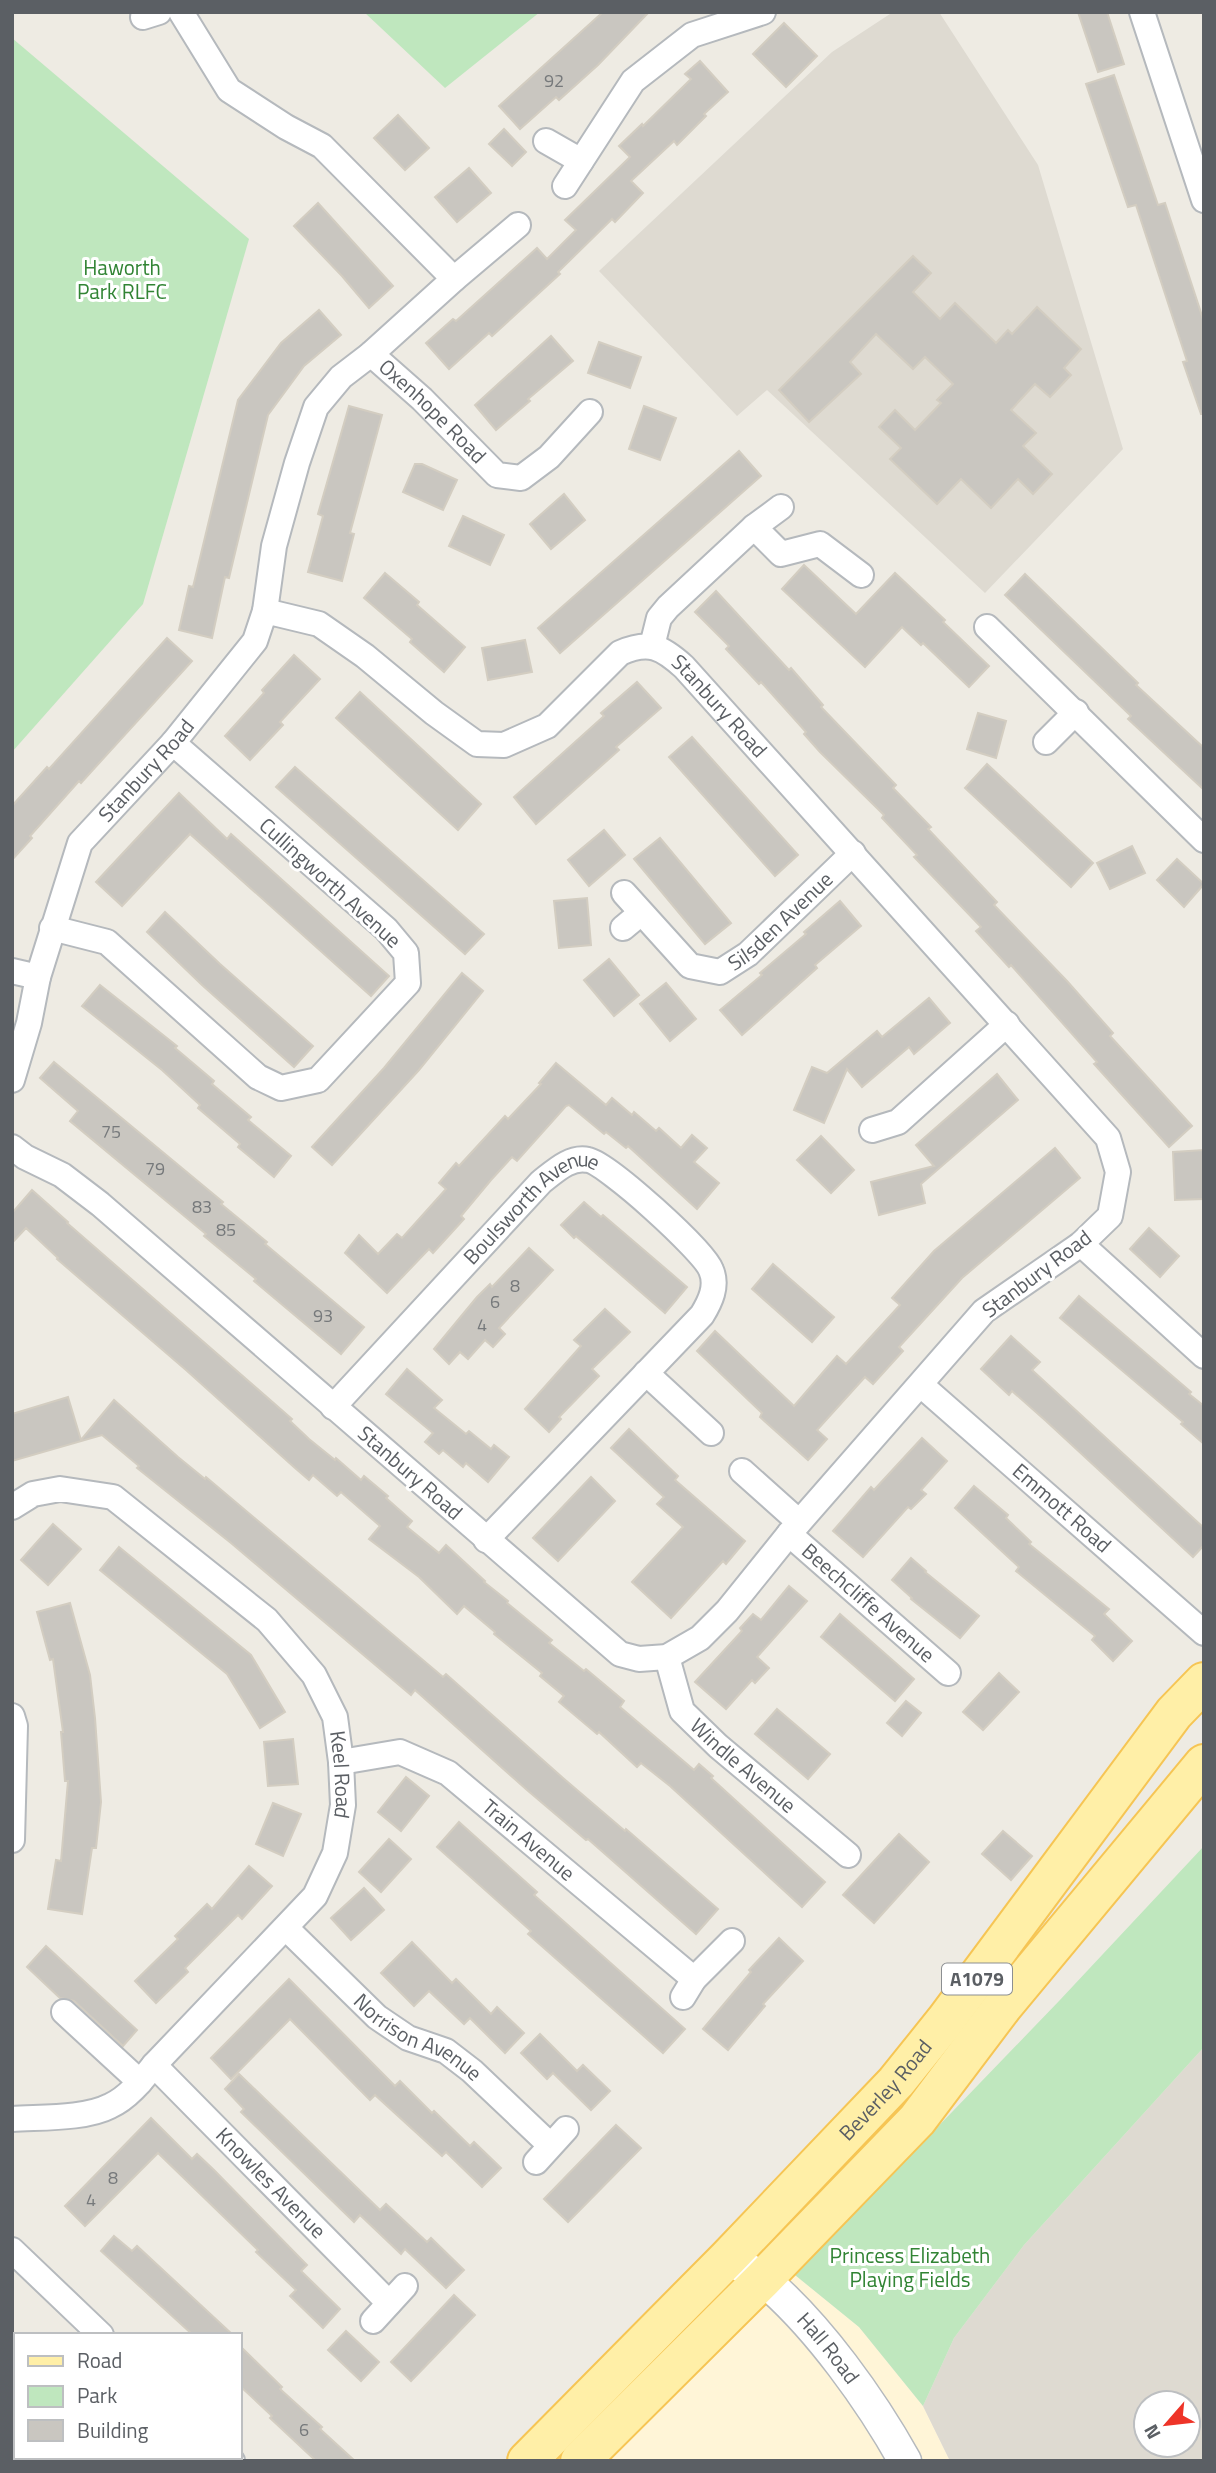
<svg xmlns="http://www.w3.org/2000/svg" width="1216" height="2473" viewBox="0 0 1216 2473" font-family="'Titillium Web',sans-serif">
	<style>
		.commercial { fill: #fff5d7 }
		.education { fill: #dedad1; fill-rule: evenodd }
		.green { fill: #bfe7be }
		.building { fill: #c9c6c0; stroke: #d3cdc1; stroke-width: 2 }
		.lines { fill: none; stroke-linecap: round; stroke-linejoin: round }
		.minor-casing { stroke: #b5b9bd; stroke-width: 28 }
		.tertiary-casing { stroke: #b5b9bd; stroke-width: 35 }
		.primary-casing { stroke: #f6c554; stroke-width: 42 }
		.minor { stroke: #fff; stroke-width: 24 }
		.tertiary { stroke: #fff; stroke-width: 32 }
		.primary { stroke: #ffefa7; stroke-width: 38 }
		.labels { text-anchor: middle; stroke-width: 6; stroke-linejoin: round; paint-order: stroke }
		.number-label { font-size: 18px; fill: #76797b }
		.shield { fill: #fff; stroke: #8c8f92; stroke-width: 2 }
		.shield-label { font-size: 19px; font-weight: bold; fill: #5b5f64 }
		.park-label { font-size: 21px; fill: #318434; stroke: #fff }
		.street-label { font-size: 21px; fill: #5b5f64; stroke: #fff }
	</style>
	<rect width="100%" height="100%" fill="#eeebe3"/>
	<!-- commercial -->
	<polygon class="commercial" points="795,2275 859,2327 923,2406 950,2461 608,2461"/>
	<!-- education -->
	<g class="education">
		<polygon points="893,12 939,12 1038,165 1123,449 985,593 767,390 737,416 599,271 832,52"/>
		<path d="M1204 2047V2461H950L923 2406 954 2338 1024 2245ZM1146 2403H1188V2445H1146Z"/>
	</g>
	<!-- green -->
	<g class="green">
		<polygon points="364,12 540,12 445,88"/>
		<polygon points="12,38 249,239 143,604 12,752"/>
		<polygon points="1204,1846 1204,2047 1024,2245 954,2338 923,2406 859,2327 795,2275 1059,2001"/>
	</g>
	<!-- building -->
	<g class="building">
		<polygon points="603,12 649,12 598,65 559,100 556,97 520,129 499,106"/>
		<polygon points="1078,12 1107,12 1124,64 1098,72"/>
		<polygon points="784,23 817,56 786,87 753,54"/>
		<polygon points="700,61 728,92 704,114 706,116 677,145 674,141 631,181 643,193 615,222 612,219 558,272 560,274 492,336 489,333 449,369 426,343 453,319 456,321 537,248 547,259 576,230 565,220 630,157 619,146 642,124 643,126 691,79 685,74"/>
		<polygon points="1114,75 1158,205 1165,203 1204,322 1204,414 1201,414 1183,362 1187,361 1136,205 1128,207 1086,84"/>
		<polygon points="398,115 429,148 405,170 374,138"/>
		<polygon points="504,129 526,152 512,166 489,144"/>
		<polygon points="469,168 491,193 457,222 435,197"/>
		<polygon points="318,203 393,286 369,308 342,276 294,226"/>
		<polygon points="913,256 931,273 913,292 940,319 955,303 996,343 1008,330 1012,334 1037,307 1081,349 1064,368 1071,375 1050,397 1035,384 1011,410 1036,433 1023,446 1052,474 1033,494 1018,479 991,508 961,479 937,504 890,459 901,448 879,427 895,410 915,430 941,403 937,400 953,384 925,357 913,369 876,334 850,362 861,374 809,422 779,390"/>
		<polygon points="319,310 341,335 304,366 268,415 229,578 225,577 212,638 179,630 189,586 193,587 238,400 281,343"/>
		<polygon points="551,336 573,361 528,399 530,401 496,430 475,405"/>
		<polygon points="599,342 641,357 630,388 588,373"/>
		<polygon points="349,406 382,415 350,533 354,534 342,581 308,572 323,516 318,514"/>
		<polygon points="644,406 676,418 660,460 629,449"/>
		<polygon points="739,451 761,476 560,653 538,628"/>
		<polygon points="415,464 422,464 457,480 443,510 403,492"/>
		<polygon points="564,494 585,520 551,549 530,524"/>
		<polygon points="463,516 504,535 490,565 449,546"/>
		<polygon points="804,565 856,614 895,573 945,620 943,622 989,666 969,687 923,643 921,645 902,627 865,667 782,589"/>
		<polygon points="385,573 419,602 417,605 465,647 444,672 410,642 412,639 364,598"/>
		<polygon points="1025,574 1138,683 1136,685 1204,748 1204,790 1128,719 1131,716 1005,595"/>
		<polygon points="716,591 789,670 791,668 823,705 821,707 896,785 893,788 931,827 928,829 997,902 994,905 1067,981 1113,1033 1110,1036 1192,1126 1169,1147 1094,1064 1097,1062 1011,965 1009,967 976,931 981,927 914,857 917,855 882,818 884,815 820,752 804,734 806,732 761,682 759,684 726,649 729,646 695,612"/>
		<polygon points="167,638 192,661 81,783 79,781 30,836 32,838 12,860 12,806 47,767 49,769"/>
		<polygon points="525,640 532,672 488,680 482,648"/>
		<polygon points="294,655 320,679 280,722 283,725 250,760 225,736 264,693 262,690"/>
		<polygon points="637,682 661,708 616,747 619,750 536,824 514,797 604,716 601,713"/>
		<polygon points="360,692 481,804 458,830 336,718"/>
		<polygon points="978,713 1006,721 996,758 967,749"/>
		<polygon points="692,737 798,855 775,876 669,757"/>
		<polygon points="987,764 1093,863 1071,887 965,788"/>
		<polygon points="295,767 484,934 465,954 276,787"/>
		<polygon points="179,793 227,839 231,834 389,976 371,996 190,834 122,906 96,882"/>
		<polygon points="604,830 625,855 589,886 568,860"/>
		<polygon points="660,838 731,923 705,944 634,859"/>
		<polygon points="1132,846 1145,873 1110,889 1097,863"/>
		<polygon points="1177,859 1204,884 1184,907 1157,880"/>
		<polygon points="587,898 591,945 559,948 554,901"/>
		<polygon points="840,901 861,926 815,965 817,968 742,1035 720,1010 762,975 760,973 806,934 804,932"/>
		<polygon points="165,912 220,964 313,1046 294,1067 202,985 147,932"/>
		<polygon points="609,959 639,995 614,1016 584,980"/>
		<polygon points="462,973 483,991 419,1070 332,1165 312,1147 384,1068"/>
		<polygon points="666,983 696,1019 670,1041 640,1004"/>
		<polygon points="100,985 177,1046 175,1048 214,1081 212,1084 251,1117 248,1120 291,1156 274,1177 238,1147 240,1144 198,1108 200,1105 162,1070 82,1006"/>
		<polygon points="929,998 950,1023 914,1054 909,1047 862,1087 847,1069 824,1123 794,1110 812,1067 827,1073 877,1031 882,1037"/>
		<polygon points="54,1062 223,1202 221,1204 267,1242 265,1244 364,1327 341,1354 254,1281 256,1279 204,1236 206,1234 70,1121 78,1111 40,1078"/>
		<polygon points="556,1063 606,1105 612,1098 632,1115 634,1112 656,1131 659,1128 681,1148 692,1135 707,1148 694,1162 719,1183 697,1209 628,1146 626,1148 606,1132 604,1134 569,1105 566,1106 517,1161 512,1157 491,1180 461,1216 464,1219 433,1253 429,1249 387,1293 345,1253 359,1235 378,1254 397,1234 402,1238 446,1189 439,1183 456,1163 459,1166 505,1116 508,1119 541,1084 539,1083"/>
		<polygon points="997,1074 1018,1100 921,1184 925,1203 879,1215 871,1182 934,1166 916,1145"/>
		<polygon points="821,1136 854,1170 831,1193 797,1160"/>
		<polygon points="1055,1148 1080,1178 962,1278 899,1347 903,1351 873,1384 865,1377 817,1430 827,1439 808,1460 760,1417 762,1413 697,1351 715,1331 794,1406 837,1356 846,1364 900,1305 892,1298 934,1251"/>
		<polygon points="1204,1150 1204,1199 1175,1200 1173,1152"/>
		<polygon points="32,1190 68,1222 67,1223 292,1419 290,1421 309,1439 335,1460 336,1458 361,1480 364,1476 388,1496 386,1498 412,1521 407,1527 439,1553 446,1545 485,1581 484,1582 508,1601 507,1603 552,1640 549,1643 584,1671 586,1669 624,1701 620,1707 640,1724 694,1770 699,1764 713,1776 711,1778 825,1882 802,1907 670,1786 641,1763 637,1767 599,1732 597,1734 559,1702 564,1696 540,1676 542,1673 494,1634 495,1632 464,1606 457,1614 419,1577 369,1539 380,1526 341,1492 337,1496 313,1475 309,1480 295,1468 186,1370 57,1259 58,1258 26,1228 12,1243 12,1213"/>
		<polygon points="584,1202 601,1217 603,1215 687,1287 665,1313 576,1236 574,1238 561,1225"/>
		<polygon points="1149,1228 1179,1256 1160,1277 1130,1249"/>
		<polygon points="529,1248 553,1270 499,1328 505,1334 493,1347 485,1340 468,1359 460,1352 449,1364 434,1349 477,1297 490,1284 492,1287"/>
		<polygon points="773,1264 834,1317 812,1342 752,1289"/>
		<polygon points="1079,1296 1191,1392 1189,1394 1204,1406 1204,1444 1181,1424 1183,1422 1060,1318"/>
		<polygon points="605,1309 630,1332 592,1369 599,1376 559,1417 561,1419 549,1432 525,1409 581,1346 574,1340"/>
		<polygon points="1011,1336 1040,1362 1032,1370 1204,1528 1204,1545 1193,1557 1046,1421 1012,1391 1009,1395 981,1369"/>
		<polygon points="407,1369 442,1400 434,1408 466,1434 469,1431 491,1449 494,1445 509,1457 488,1482 466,1463 463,1467 443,1450 439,1454 425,1442 433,1433 386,1394"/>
		<polygon points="68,1397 81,1440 114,1400 178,1457 205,1479 206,1477 443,1677 446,1674 563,1778 625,1831 626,1829 718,1909 696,1934 588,1839 586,1840 527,1790 415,1690 411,1695 231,1543 137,1468 139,1466 102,1435 12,1461 12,1414"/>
		<polygon points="629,1429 678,1476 675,1480 745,1541 726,1564 723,1561 671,1618 632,1582 683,1527 657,1504 664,1497 611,1448"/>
		<polygon points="922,1438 947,1461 921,1490 926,1494 911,1509 908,1507 863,1557 833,1531 871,1487 874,1490"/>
		<polygon points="591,1477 615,1501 558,1561 533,1538"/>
		<polygon points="974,1486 1008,1515 1006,1518 1031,1542 1029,1544 1109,1609 1104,1614 1132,1641 1113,1661 1092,1640 1095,1636 1016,1571 1019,1567 955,1508"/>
		<polygon points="53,1524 81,1549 48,1585 21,1560"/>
		<polygon points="119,1547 251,1655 285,1712 260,1728 227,1674 100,1570"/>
		<polygon points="911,1558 926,1571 925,1572 979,1616 960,1638 911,1599 912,1598 892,1580"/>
		<polygon points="789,1586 807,1601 757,1657 769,1668 755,1683 752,1680 726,1709 695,1682 742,1631 740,1628 753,1614 761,1620"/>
		<polygon points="70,1603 90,1675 95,1718 101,1802 96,1848 92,1848 82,1914 48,1909 56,1860 61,1861 68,1781 65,1781 61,1732 63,1732 53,1659 50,1660 37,1612"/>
		<polygon points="840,1614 914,1679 895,1701 821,1637"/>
		<polygon points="999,1673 1019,1692 983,1730 963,1712"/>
		<polygon points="906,1701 921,1713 902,1736 887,1723"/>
		<polygon points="777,1709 830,1754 808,1779 755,1734"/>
		<polygon points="293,1739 298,1784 268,1786 264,1742"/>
		<polygon points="406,1777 429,1796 401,1831 378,1812"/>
		<polygon points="273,1803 301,1814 283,1856 256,1844"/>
		<polygon points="459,1822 537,1892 534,1895 685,2029 663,2053 528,1934 531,1931 437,1847"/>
		<polygon points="1003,1831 1032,1856 1011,1880 982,1854"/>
		<polygon points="899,1834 929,1862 874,1923 843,1895"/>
		<polygon points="389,1839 411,1859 381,1892 359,1872"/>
		<polygon points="249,1866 272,1886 242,1919 238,1915 185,1968 188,1972 156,2003 135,1981 178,1939 175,1936 207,1904 212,1909"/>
		<polygon points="364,1888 384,1910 351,1940 331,1918"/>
		<polygon points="779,1938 803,1961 763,2004 765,2006 728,2050 703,2029 751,1972 749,1970"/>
		<polygon points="412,1942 452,1983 456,1979 491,2014 497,2007 524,2033 505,2053 470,2018 464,2024 429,1991 414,2006 381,1973"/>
		<polygon points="46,1946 137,2030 123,2046 74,2001 60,1998 27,1967"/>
		<polygon points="289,1979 395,2086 400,2081 432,2113 434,2111 470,2146 474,2142 501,2168 482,2187 446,2152 442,2156 375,2095 370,2100 290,2019 231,2079 211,2058"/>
		<polygon points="540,2034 577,2071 583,2065 610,2091 591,2110 553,2073 547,2079 521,2053"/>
		<polygon points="239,2074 380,2210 386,2204 427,2242 431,2238 464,2270 446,2288 405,2249 401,2254 360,2215 354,2222 241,2112 244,2109 225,2089"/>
		<polygon points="151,2118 192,2159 197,2154 214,2170 307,2265 301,2271 340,2309 323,2328 290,2296 296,2290 256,2252 258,2250 158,2153 85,2226 65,2206"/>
		<polygon points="616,2125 641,2148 568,2222 544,2199"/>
		<polygon points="114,2236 132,2251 137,2246 233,2335 193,2335 101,2251"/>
		<polygon points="454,2295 475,2315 411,2381 391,2362"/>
		<polygon points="346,2331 379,2362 361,2381 328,2350"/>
		<polygon points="240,2346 282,2387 280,2389 322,2427 320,2429 355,2461 316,2461 270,2418 272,2416 240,2386"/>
	</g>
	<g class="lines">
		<defs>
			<g id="minor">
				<polyline points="181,12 229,90 286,127 322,146 454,279"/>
				<polyline points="1142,12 1204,200"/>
				<polyline points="143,17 159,12"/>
				<polyline points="546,141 581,161"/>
				<polyline points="565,186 633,81 692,35 763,12"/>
				<path id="s1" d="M371 354 422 399 497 475 521 478 549 457 590 412"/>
				<polyline points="754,527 781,554 820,544 861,575"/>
				<polyline points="265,611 274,546 297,463 316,407 341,377 371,354 454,279 518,225"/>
				<polyline points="987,627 1204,840"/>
				<polyline points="652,646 659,618 668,607 754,527 781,507"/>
				<polyline points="1046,742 1076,712"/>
				<path id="s2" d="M624 893 690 966 720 972 748 954 853 853"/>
				<polyline points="52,928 107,942 258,1077 281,1088 318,1080 408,983 406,953 386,929 173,743"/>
				<polyline points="623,928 641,913"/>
				<polyline points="12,971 38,977"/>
				<path id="s3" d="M12 1080 29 1023 38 977 80 843 173 743 255 641 265 611 319 624 365 656 434 713 477 744 504 745 547 726 620 653C649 640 662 647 684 667L1108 1138 1118 1172 1110 1216 1081 1244 984 1311 789 1534 727 1611 700 1638 667 1657 639 1659 620 1654 100 1204 62 1175 25 1157 12 1147"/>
				<polyline points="872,1130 898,1122 1007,1024"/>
				<polyline points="1081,1244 1204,1356"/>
				<polyline points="646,1373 711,1433"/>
				<path id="s4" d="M921 1385 1204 1633"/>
				<path id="s5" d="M333 1407 541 1182C554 1172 570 1156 588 1160 607 1163 704 1251 711 1270 718 1286 710 1302 702 1315L486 1540"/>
				<polyline points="742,1471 799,1522"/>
				<path id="s6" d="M12 1507 33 1494 60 1489 113 1497 267 1620 314 1675 335 1717 341 1762 343 1805 335 1853 315 1896 154 2065C142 2080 128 2098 110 2106 85 2119 41 2117 12 2119"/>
				<path id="s7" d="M789 1534 948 1673"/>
				<path id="s8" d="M667 1657 682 1711 718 1746 848 1855"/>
				<polyline points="12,1716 15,1726 12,1840"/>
				<path id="s9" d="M341 1762 400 1752 448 1773 694 1979"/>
				<path id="s10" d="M286 1928 377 2017 408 2038 446 2051 472 2071 550 2145"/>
				<polyline points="683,1997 694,1979 732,1941"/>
				<polyline points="64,2012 140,2082"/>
				<path id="s11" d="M154 2065 389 2303"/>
				<polyline points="536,2162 566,2129"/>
				<polyline points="12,2250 101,2335"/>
				<polyline points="373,2321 405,2286"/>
				<polyline points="228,2457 232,2461"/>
			</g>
			<g id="tertiary">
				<path id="s12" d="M728 2258C740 2265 754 2272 765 2281 818 2326 871 2400 905 2461"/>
			</g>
			<g id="primary">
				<path id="s13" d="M527 2461 728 2258 896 2082 945 2021 1174 1713 1204 1682"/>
				<polyline points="580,2461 763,2279 917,2120 1003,2006 1204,1764"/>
			</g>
		</defs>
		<!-- minor casing -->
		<use href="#minor" class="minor-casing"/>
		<!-- tertiary casing -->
		<use href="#tertiary" class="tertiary-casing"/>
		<!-- primary casing -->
		<use href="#primary" class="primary-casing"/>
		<!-- minor -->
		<use href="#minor" class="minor"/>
		<!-- tertiary -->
		<use href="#tertiary" class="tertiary"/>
		<!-- primary -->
		<use href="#primary" class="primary"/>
	</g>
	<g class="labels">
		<!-- number labels -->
		<g class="number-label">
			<text x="554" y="87">92</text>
			<text x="111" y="1138">75</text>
			<text x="155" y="1175">79</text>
			<text x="202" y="1213">83</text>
			<text x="226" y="1236">85</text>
			<text x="515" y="1292">8</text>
			<text x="495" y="1308">6</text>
			<text x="323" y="1322">93</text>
			<text x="482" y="1331">4</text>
			<text x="113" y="2184">8</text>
			<text x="91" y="2206">4</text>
			<text x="304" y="2436">6</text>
		</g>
		<!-- shield labels -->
		<rect class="shield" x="942" y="1963.5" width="70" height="31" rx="5"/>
		<g class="shield-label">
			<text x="977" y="1986">A1079</text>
		</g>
		<!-- park labels -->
		<g class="park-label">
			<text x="122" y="275">Haworth<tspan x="122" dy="24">Park RLFC</tspan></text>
			<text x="910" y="2263">Princess Elizabeth<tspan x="910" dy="24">Playing Fields</tspan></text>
		</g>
		<!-- street labels -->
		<g class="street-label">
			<text dy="7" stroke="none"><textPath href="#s1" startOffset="84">Oxenhope Road</textPath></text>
			<text dy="7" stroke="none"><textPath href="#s3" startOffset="1101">Stanbury Road</textPath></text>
			<text dy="7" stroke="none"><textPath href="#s3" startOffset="345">Stanbury Road</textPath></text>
			<text transform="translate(330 883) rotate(42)" y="7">Cullingworth Avenue</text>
			<text dy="7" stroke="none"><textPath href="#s2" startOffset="208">Silsden Avenue</textPath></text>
			<text dy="7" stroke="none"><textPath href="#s5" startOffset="285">Boulsworth Avenue</textPath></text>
			<text transform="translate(1037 1274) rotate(-37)" y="7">Stanbury Road</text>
			<text transform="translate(410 1473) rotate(41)" y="7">Stanbury Road</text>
			<text dy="7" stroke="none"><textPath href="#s4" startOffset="187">Emmott Road</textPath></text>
			<text dy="7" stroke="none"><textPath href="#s7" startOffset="105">Beechcliffe Avenue</textPath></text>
			<text dy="7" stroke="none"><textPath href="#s8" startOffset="138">Windle Avenue</textPath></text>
			<text dy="7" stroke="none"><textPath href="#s6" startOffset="480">Keel Road</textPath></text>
			<text dy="7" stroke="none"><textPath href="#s9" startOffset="217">Train Avenue</textPath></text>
			<text dy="7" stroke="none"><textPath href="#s10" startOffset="173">Norrison Avenue</textPath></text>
			<text dy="7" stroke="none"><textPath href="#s13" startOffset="516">Beverley Road</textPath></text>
			<text dy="7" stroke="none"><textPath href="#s11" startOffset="166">Knowles Avenue</textPath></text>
			<text dy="7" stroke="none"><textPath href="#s12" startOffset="136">Hall Road</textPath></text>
		</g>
	</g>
	<!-- border -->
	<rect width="1216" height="2473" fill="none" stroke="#5b5f64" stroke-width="28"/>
	<!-- legend -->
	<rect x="14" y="2333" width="228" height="126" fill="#ffffff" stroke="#bdbfc1" stroke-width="2"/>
	<rect x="28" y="2356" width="35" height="10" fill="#ffefa7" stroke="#bdbfc1" stroke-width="2"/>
	<text x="77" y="2368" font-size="21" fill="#5b5f64">Road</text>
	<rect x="28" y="2386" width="35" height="21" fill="#bfe7be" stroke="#bdbfc1" stroke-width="2"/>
	<text x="77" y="2403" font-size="21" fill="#5b5f64">Park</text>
	<rect x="28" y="2420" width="35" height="21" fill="#c9c6c0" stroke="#bdbfc1" stroke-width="2"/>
	<text x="77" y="2438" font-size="21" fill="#5b5f64">Building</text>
	<!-- north arrow -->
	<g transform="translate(1167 2424) rotate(242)"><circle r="33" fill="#ffffff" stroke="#bdbfc1" stroke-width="2"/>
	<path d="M0-5L12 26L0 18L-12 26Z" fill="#ee3428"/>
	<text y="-10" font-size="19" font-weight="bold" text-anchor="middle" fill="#5b5f64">N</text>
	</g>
</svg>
